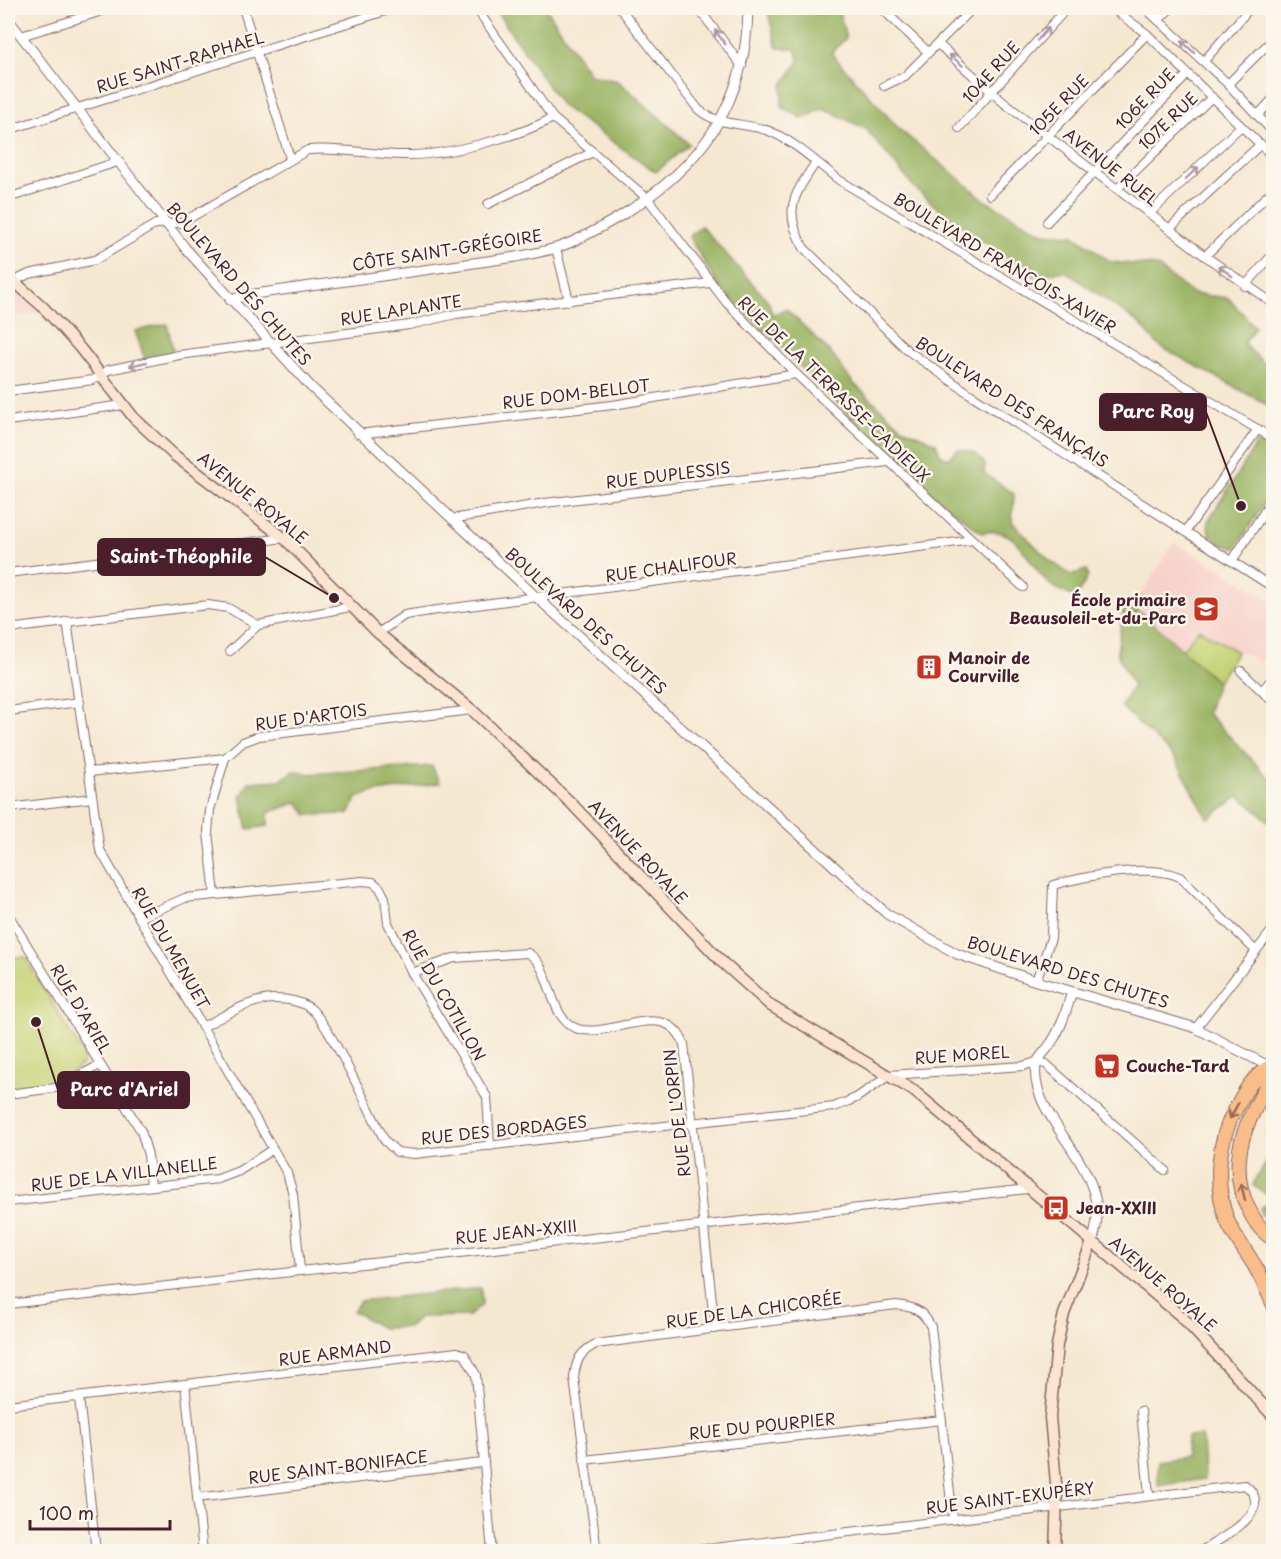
<svg xmlns="http://www.w3.org/2000/svg" width="1281" height="1559" viewBox="0 0 1281 1559" font-family="'Playpen Sans',sans-serif">
	<style>
		.built { fill: #f7d1c9 }
		.green { fill: #c5d375; stroke: #887950; stroke-width: 1.5 }
		.forest { fill: #9cb566; stroke: #736a48; stroke-width: 1.5 }
		.lines { fill: none; stroke-linecap: round; stroke-linejoin: round }
		.minor-casing { stroke: #866565; stroke-width: 10 }
		.tertiary-casing { stroke: #866565; stroke-width: 11 }
		.secondary-casing { stroke: #866565; stroke-width: 13 }
		.motorway-casing { stroke: #866565; stroke-width: 16 }
		.minor { stroke: #fff; stroke-width: 8 }
		.tertiary { stroke: #fff; stroke-width: 9 }
		.secondary { stroke: #fce5d0; stroke-width: 10 }
		.motorway { stroke: #f8bd89; stroke-width: 14 }
		.oneway { stroke: #ae9aa0 }
		.oneway2 { stroke: #986655 }
		.labels { text-anchor: middle; stroke-width: 5; stroke-linejoin: round; paint-order: stroke }
		.street-label { font-size: 16px; fill: #4a1f2b; stroke: #fbf7ec }
		.poi-label { font-size: 16px; font-weight: bold; fill: #4a1f2b; stroke: #fbf7ec; text-anchor: start }
		.leader { fill: none; stroke: #4a1f2b; stroke-width: 2 }
		.callout-dot { fill: #4a1f2b; stroke: #fbf7ec; stroke-width: 2 }
		.callout { fill: #4a1f2b; stroke: #4a1f2b; stroke-width: 2 }
		.callout-label { font-size: 18px; text-anchor: middle; font-weight: bold; fill: #fff }
	</style>
	<rect width="100%" height="100%" fill="#fbf7ec"/>
	<filter id="ink" filterUnits="userSpaceOnUse"><feTurbulence type="fractalNoise" baseFrequency=".0167" numOctaves="2"/><feDisplacementMap in="SourceGraphic" scale="12" xChannelSelector="R" yChannelSelector="G"/><feConvolveMatrix kernelMatrix="1 2 1 2 8 2 1 2 1" color-interpolation-filters="sRGB"/></filter>
	<filter id="wash" filterUnits="userSpaceOnUse"><feTurbulence type="fractalNoise" baseFrequency=".008" numOctaves="4" result="noise"/><feDisplacementMap in="SourceGraphic" scale="24" xChannelSelector="R" yChannelSelector="G"/><feGaussianBlur stdDeviation="1.35" result="paint"/><feColorMatrix in="noise" values="0 0 0 0 0 0 0 0 0 0 0 0 0 0 0 0 0 1.4 0 .05"/><feComposite in="paint" operator="in"/></filter>
	<g filter="url(#wash)">
		<rect width="100%" height="100%" fill="#f5e8d1"/>
		<!-- built -->
		<g class="built">
			<polygon points="17,291 42,312 8,317 8,297"/>
			<polygon points="1174,542 1273,601 1273,641 1260,663 1238,650 1217,682 1134,605"/>
		</g>
		<!-- green -->
		<g class="green">
			<polygon points="1199,629 1237,652 1217,682 1182,650"/>
			<polygon points="25,957 84,1056 82,1065 54,1084 8,1089 8,958"/>
		</g>
		<!-- forest -->
		<g class="forest">
			<polygon points="494,8 546,8 590,75 618,81 689,144 656,172 562,106"/>
			<polygon points="767,8 838,8 846,38 831,53 900,130 986,201 1043,233 1074,235 1111,262 1156,266 1193,294 1228,298 1255,327 1244,344 1273,372 1273,408 1159,346 1140,324 1065,271 1034,276 944,214 914,187 866,129 823,108 803,119 782,107 782,86 799,61 795,49 777,48"/>
			<path d="M701 226 768 301 773 315 786 309 829 351 853 383 903 428 936 443 940 454 948 459 958 449 975 453 985 464 984 473 1014 494 1012 522 1048 559 1071 575 1086 570 1088 576 1076 598C1067 593 1054 589 1047 582 1026 561 1017 523 982 533L918 483 717 284 689 237Z"/>
			<polygon points="167,324 174,354 145,359 135,331"/>
			<path d="M1257 443 1273 447V490L1236 548C1221 547 1206 536 1208 521Z"/>
			<polygon points="1124,604 1143,614 1217,682 1207,713 1273,782 1273,820 1271,823 1239,796 1208,819 1175,758 1121,706 1133,686 1117,653"/>
			<polygon points="432,766 440,783 370,793 357,798 349,814 307,815 298,802 268,813 268,826 248,829 241,797 249,782 281,780 294,771 309,774"/>
			<path d="M1273 1126V1199L1253 1185C1256 1175 1262 1171 1266 1163 1270 1154 1268 1142 1268 1132Z"/>
			<polygon points="1273,1201 1273,1225 1261,1214 1260,1208"/>
			<polygon points="481,1288 482,1305 469,1316 420,1317 409,1327 382,1328 353,1311 360,1301"/>
			<polygon points="1202,1436 1204,1479 1158,1486 1158,1461 1186,1457 1187,1437"/>
		</g>
	</g>
	<g filter="url(#ink)">
		<g class="lines">
			<defs>
				<g id="minor">
					<polyline points="243,8 290,158"/>
					<polyline points="476,8 553,118 648,199 726,302 796,374 1023,587"/>
					<path d="M620 8 698 109C718 127 745 122 769 131 794 141 817 163 839 180L1274 439"/>
					<polyline points="698,8 742,66"/>
					<polyline points="881,8 928,52"/>
					<polyline points="1112,8 1147,34 1274,158"/>
					<polyline points="1145,8 1228,84 1274,133"/>
					<polyline points="1158,20 1171,8"/>
					<polyline points="21,36 112,8"/>
					<polyline points="938,44 1003,102 1205,256 1274,304"/>
					<polyline points="1204,61 1250,8"/>
					<polyline points="1228,84 1274,38"/>
					<polyline points="884,86 905,76 973,8"/>
					<polyline points="1258,115 1274,98"/>
					<polyline points="959,128 1067,8"/>
					<polyline points="8,130 395,8"/>
					<path d="M816 162C794 195 782 211 804 248L907 350 970 394 1274 588"/>
					<polyline points="1118,188 1212,97"/>
					<polyline points="990,195 1147,34"/>
					<polyline points="8,198 117,162"/>
					<polyline points="488,204 593,152"/>
					<polyline points="1149,214 1241,126"/>
					<polyline points="1047,222 1188,74"/>
					<polyline points="1169,229 1261,144"/>
					<polyline points="556,248 569,301"/>
					<polyline points="1205,256 1274,189"/>
					<path d="M14 281 29 274 95 260 156 224 181 223 308 150C340 147 372 155 405 155 446 156 517 137 553 118"/>
					<polyline points="1245,286 1274,253"/>
					<polyline points="8,391 93,380 108,370 179,355 409,325 456,314 710,283"/>
					<polyline points="8,421 123,405"/>
					<polyline points="358,434 613,405 796,374"/>
					<polyline points="452,519 545,503 888,462"/>
					<polyline points="1186,531 1258,429"/>
					<polyline points="1232,561 1274,497"/>
					<polyline points="8,573 284,538"/>
					<polyline points="67,621 100,850 287,1173 293,1194 300,1270"/>
					<polyline points="8,629 208,605 228,608 258,625 350,607"/>
					<polyline points="378,633 405,615 430,611 973,540"/>
					<polyline points="230,651 258,625"/>
					<polyline points="1241,671 1274,703"/>
					<polyline points="1262,691 1274,676"/>
					<polyline points="8,711 80,702"/>
					<polyline points="89,772 225,758 243,742 259,736 472,710"/>
					<polyline points="8,808 92,798"/>
					<polyline points="215,895 208,832 210,810 225,758"/>
					<polyline points="8,914 141,1131 148,1155 151,1186"/>
					<polyline points="139,918 185,898 362,881 373,882 380,888 385,898 388,923 412,973 487,1097 490,1146"/>
					<path d="M412 973 454 958 528 953C554 969 547 1019 578 1029 611 1039 666 997 684 1044L715 1329"/>
					<path d="M1036 981 1051 938 1053 885C1086 876 1150 863 1180 877L1255 950"/>
					<path d="M202 1027C225 1016 249 999 275 999 287 999 300 1001 310 1008 328 1021 372 1116 385 1141L397 1152 414 1154 834 1107 856 1098 890 1075 1023 1066 1036 1062 1046 1064 1165 1170"/>
					<polyline points="1196,1028 1274,928"/>
					<polyline points="8,1094 55,1088 100,1065"/>
					<polyline points="8,1202 218,1179 239,1171 273,1149"/>
					<polyline points="8,1304 1027,1189"/>
					<polyline points="185,1384 203,1552"/>
					<polyline points="79,1397 96,1552"/>
					<polyline points="8,1405 457,1352 465,1355 476,1375 492,1552"/>
					<polyline points="1141,1411 1149,1495"/>
					<polyline points="584,1460 942,1420"/>
					<polyline points="197,1498 482,1463"/>
					<path d="M597 1552 574 1378C576 1360 580 1352 596 1344L896 1305C914 1307 923 1310 931 1327L953 1519"/>
					<path d="M680 1552 1245 1485C1279 1511 1219 1539 1200 1552"/>
				</g>
				<g id="tertiary">
					<polyline points="8,19 186,249 311,387 534,595 887,914 957,954 1036,981 1196,1028 1274,1069"/>
					<path d="M230 300 247 295 516 257C529 254 543 252 556 248 578 241 602 227 622 215 701 167 747 103 748 8"/>
					<path d="M1072 992C1066 1011 1061 1030 1049 1046 1045 1052 1037 1059 1036 1065 1028 1123 1119 1169 1092 1242"/>
				</g>
				<g id="secondary">
					<polyline points="8,276 43,307 80,348 134,418 174,455 284,538 378,633 472,710 571,803 723,963 771,1006 914,1091 1183,1318 1274,1417"/>
					<polyline points="1055,1552 1057,1494 1050,1417 1057,1345 1064,1314 1092,1242"/>
				</g>
				<g id="motorway">
					<path d="M1270 1067C1252 1077 1245 1091 1236 1108 1217 1141 1214 1185 1227 1220 1234 1237 1247 1252 1256 1268 1263 1280 1268 1293 1274 1305"/>
					<path d="M1270 1067C1269 1086 1260 1097 1252 1114 1237 1143 1233 1178 1248 1208 1254 1220 1261 1232 1274 1239"/>
				</g>
			</defs>
			<!-- minor casing -->
			<use href="#minor" class="minor-casing"/>
			<!-- tertiary casing -->
			<use href="#tertiary" class="tertiary-casing"/>
			<!-- secondary casing -->
			<use href="#secondary" class="secondary-casing"/>
			<!-- motorway casing -->
			<use href="#motorway" class="motorway-casing"/>
			<!-- minor -->
			<use href="#minor" class="minor"/>
			<!-- tertiary -->
			<use href="#tertiary" class="tertiary"/>
			<!-- secondary -->
			<use href="#secondary" class="secondary"/>
			<!-- motorway -->
			<use href="#motorway" class="motorway"/>
		</g>
		<!-- one-way arrows -->
		<defs><path id="oneway-shaft" d="M-6 0H5M1.5-3L5.5 0L1.5 3" fill="none" stroke-width="1.6" stroke-linecap="round" stroke-linejoin="round" transform="scale(1.5)"/></defs>
		<g class="oneway">
			<use href="#oneway-shaft" transform="translate(1043 34) rotate(-48)"/>
			<use href="#oneway-shaft" transform="translate(720 37) rotate(-127)"/>
			<use href="#oneway-shaft" transform="translate(1188 47) rotate(-138)"/>
			<use href="#oneway-shaft" transform="translate(956 60) rotate(-139)"/>
			<use href="#oneway-shaft" transform="translate(1192 173) rotate(-43)"/>
			<use href="#oneway-shaft" transform="translate(1225 271) rotate(-144)"/>
			<use href="#oneway-shaft" transform="translate(138 364) rotate(167)"/>
		</g>
		<g class="oneway2">
			<use href="#oneway-shaft" transform="translate(1234 1111) rotate(118)"/>
			<use href="#oneway-shaft" transform="translate(1243 1192) rotate(-104)"/>
		</g>
	</g>
	<!-- icons -->
	<defs>
		<symbol id="school-square" viewBox="-11 -11 22 22"><rect x="-9" y="-9" width="18" height="18" rx="4" fill="#c8321e" stroke="#fbf7ec"/><path d="M0-5L7-2L0 1L-7-2ZM-4 1L0 2.5L4 1V4Q0 6-4 4Z" fill="#fff"/></symbol>
		<symbol id="building-square" viewBox="-11 -11 22 22"><rect x="-9" y="-9" width="18" height="18" rx="4" fill="#c8321e" stroke="#fbf7ec"/><path d="M-4-6H4V6H1V3H-1V6H-4ZM-2.5-4.3h1.7v1.8h-1.7ZM.8-4.3h1.7v1.8H.8ZM-2.5-1h1.7V.8h-1.7ZM.8-1h1.7V.8H.8Z" fill="#fff"/></symbol>
		<symbol id="supermarket-square" viewBox="-11 -11 22 22"><rect x="-9" y="-9" width="18" height="18" rx="4" fill="#c8321e" stroke="#fbf7ec"/><path d="M-6-5.5h2.5l.6 2H6L4.5 2H-2.5L-4.4-4H-6ZM-1.5 3.2a1.3 1.3 0 1 0 .1 0ZM3 3.2a1.3 1.3 0 1 0 .1 0Z" fill="#fff"/></symbol>
		<symbol id="bus-square" viewBox="-11 -11 22 22"><rect x="-9" y="-9" width="18" height="18" rx="4" fill="#c8321e" stroke="#fbf7ec"/><path d="M-5-6H5V4H4V6H2V4H-2V6H-4V4H-5ZM-3.5-4V0h7V-4ZM-3.5 1.2v1.5H-2V1.2ZM2 1.2v1.5H3.5V1.2Z" fill="#fff"/></symbol>
	</defs>
	<g fill-rule="evenodd">
		<use href="#school-square" x="1191" y="594" width="30" height="30"/>
		<use href="#building-square" x="914" y="652" width="30" height="30"/>
		<use href="#supermarket-square" x="1092" y="1051" width="30" height="30"/>
		<use href="#bus-square" x="1041" y="1193" width="30" height="30"/>
	</g>
	<g class="labels">
		<!-- street labels -->
		<g class="street-label">
			<text transform="translate(180 62) rotate(-17)" y="6">RUE SAINT-RAPHAEL</text>
			<text transform="translate(991 72) rotate(-48)" y="6">104E RUE</text>
			<text transform="translate(1145 99) rotate(-46)" y="6">106E RUE</text>
			<text transform="translate(1059 105) rotate(-46)" y="6">105E RUE</text>
			<text transform="translate(1168 121) rotate(-44)" y="6">107E RUE</text>
			<text transform="translate(1111 167) rotate(38)" y="6">AVENUE RUEL</text>
			<text transform="translate(447 250) rotate(-9)" y="6">CÔTE SAINT-GRÉGOIRE</text>
			<text transform="translate(1005 263) rotate(31)" y="6">BOULEVARD FRANÇOIS-XAVIER</text>
			<text transform="translate(239 284) rotate(49)" y="6">BOULEVARD DES CHUTES</text>
			<text transform="translate(401 310) rotate(-9)" y="6">RUE LAPLANTE</text>
			<text transform="translate(834 389) rotate(44)" y="6">RUE DE LA TERRASSE-CADIEUX</text>
			<text transform="translate(576 394) rotate(-7)" y="6">RUE DOM-BELLOT</text>
			<text transform="translate(1012 402) rotate(33)" y="6">BOULEVARD DES FRANÇAIS</text>
			<text transform="translate(668 475) rotate(-7)" y="6">RUE DUPLESSIS</text>
			<text transform="translate(253 498) rotate(39)" y="6">AVENUE ROYALE</text>
			<text transform="translate(671 567) rotate(-8)" y="6">RUE CHALIFOUR</text>
			<text transform="translate(586 621) rotate(42)" y="6">BOULEVARD DES CHUTES</text>
			<text transform="translate(311 717) rotate(-8)" y="6">RUE D'ARTOIS</text>
			<text transform="translate(638 852) rotate(47)" y="6">AVENUE ROYALE</text>
			<text transform="translate(171 948) rotate(60)" y="6">RUE DU MENUET</text>
			<text transform="translate(1068 972) rotate(17)" y="6">BOULEVARD DES CHUTES</text>
			<text transform="translate(444 995) rotate(60)" y="6">RUE DU COTILLON</text>
			<text transform="translate(81 1009) rotate(59)" y="6">RUE D'ARIEL</text>
			<text transform="translate(962 1055) rotate(-4)" y="6">RUE MOREL</text>
			<text transform="translate(677 1113) rotate(-97)" y="6">RUE DE L'ORPIN</text>
			<text transform="translate(504 1130) rotate(-6)" y="6">RUE DES BORDAGES</text>
			<text transform="translate(124 1174) rotate(-7)" y="6">RUE DE LA VILLANELLE</text>
			<text transform="translate(516 1232) rotate(-6)" y="6">RUE JEAN-XXIII</text>
			<text transform="translate(1163 1284) rotate(41)" y="6">AVENUE ROYALE</text>
			<text transform="translate(754 1310) rotate(-8)" y="6">RUE DE LA CHICORÉE</text>
			<text transform="translate(335 1353) rotate(-7)" y="6">RUE ARMAND</text>
			<text transform="translate(762 1426) rotate(-6)" y="6">RUE DU POURPIER</text>
			<text transform="translate(338 1467) rotate(-7)" y="6">RUE SAINT-BONIFACE</text>
			<text transform="translate(1010 1498) rotate(-7)" y="6">RUE SAINT-EXUPÉRY</text>
		</g>
		<!-- poi labels -->
		<g class="poi-label">
			<text x="1186" y="606" text-anchor="end">École primaire<tspan x="1186" dy="18">Beausoleil-et-du-Parc</tspan></text>
			<text x="948" y="664">Manoir de<tspan x="948" dy="18">Courville</tspan></text>
			<text x="1126" y="1072">Couche-Tard</text>
			<text x="1076" y="1214">Jean-XXIII</text>
		</g>
	</g>
	<!-- callouts -->
	<path class="leader" d="M1241 506L1206 412M334 598L265 557M36 1022L58 1090"/>
	<g class="callout-dot">
		<circle cx="1241" cy="506" r="6"/>
		<circle cx="334" cy="598" r="6"/>
		<circle cx="36" cy="1022" r="6"/>
	</g>
	<g class="callout">
		<rect x="1100" y="394" width="106" height="36" rx="6"/>
		<rect x="98" y="539" width="167" height="36" rx="6"/>
		<rect x="58" y="1072" width="131" height="36" rx="6"/>
	</g>
	<g class="callout-label">
		<text x="1153" y="418">Parc Roy</text>
		<text x="181" y="563">Saint-Théophile</text>
		<text x="124" y="1096">Parc d'Ariel</text>
	</g>
	<!-- margin -->
	<rect width="1281" height="1559" fill="none" stroke="#fbf7ec" stroke-width="30"/>
	<!-- scale -->
	<path d="M30 1520v9h140v-9" fill="none" stroke="#4a1f2b" stroke-width="3"/>
	<text x="39" y="1520" font-size="18" fill="#4a1f2b" stroke="#fbf7ec" stroke-width="4.5" paint-order="stroke">100 m</text>
</svg>
